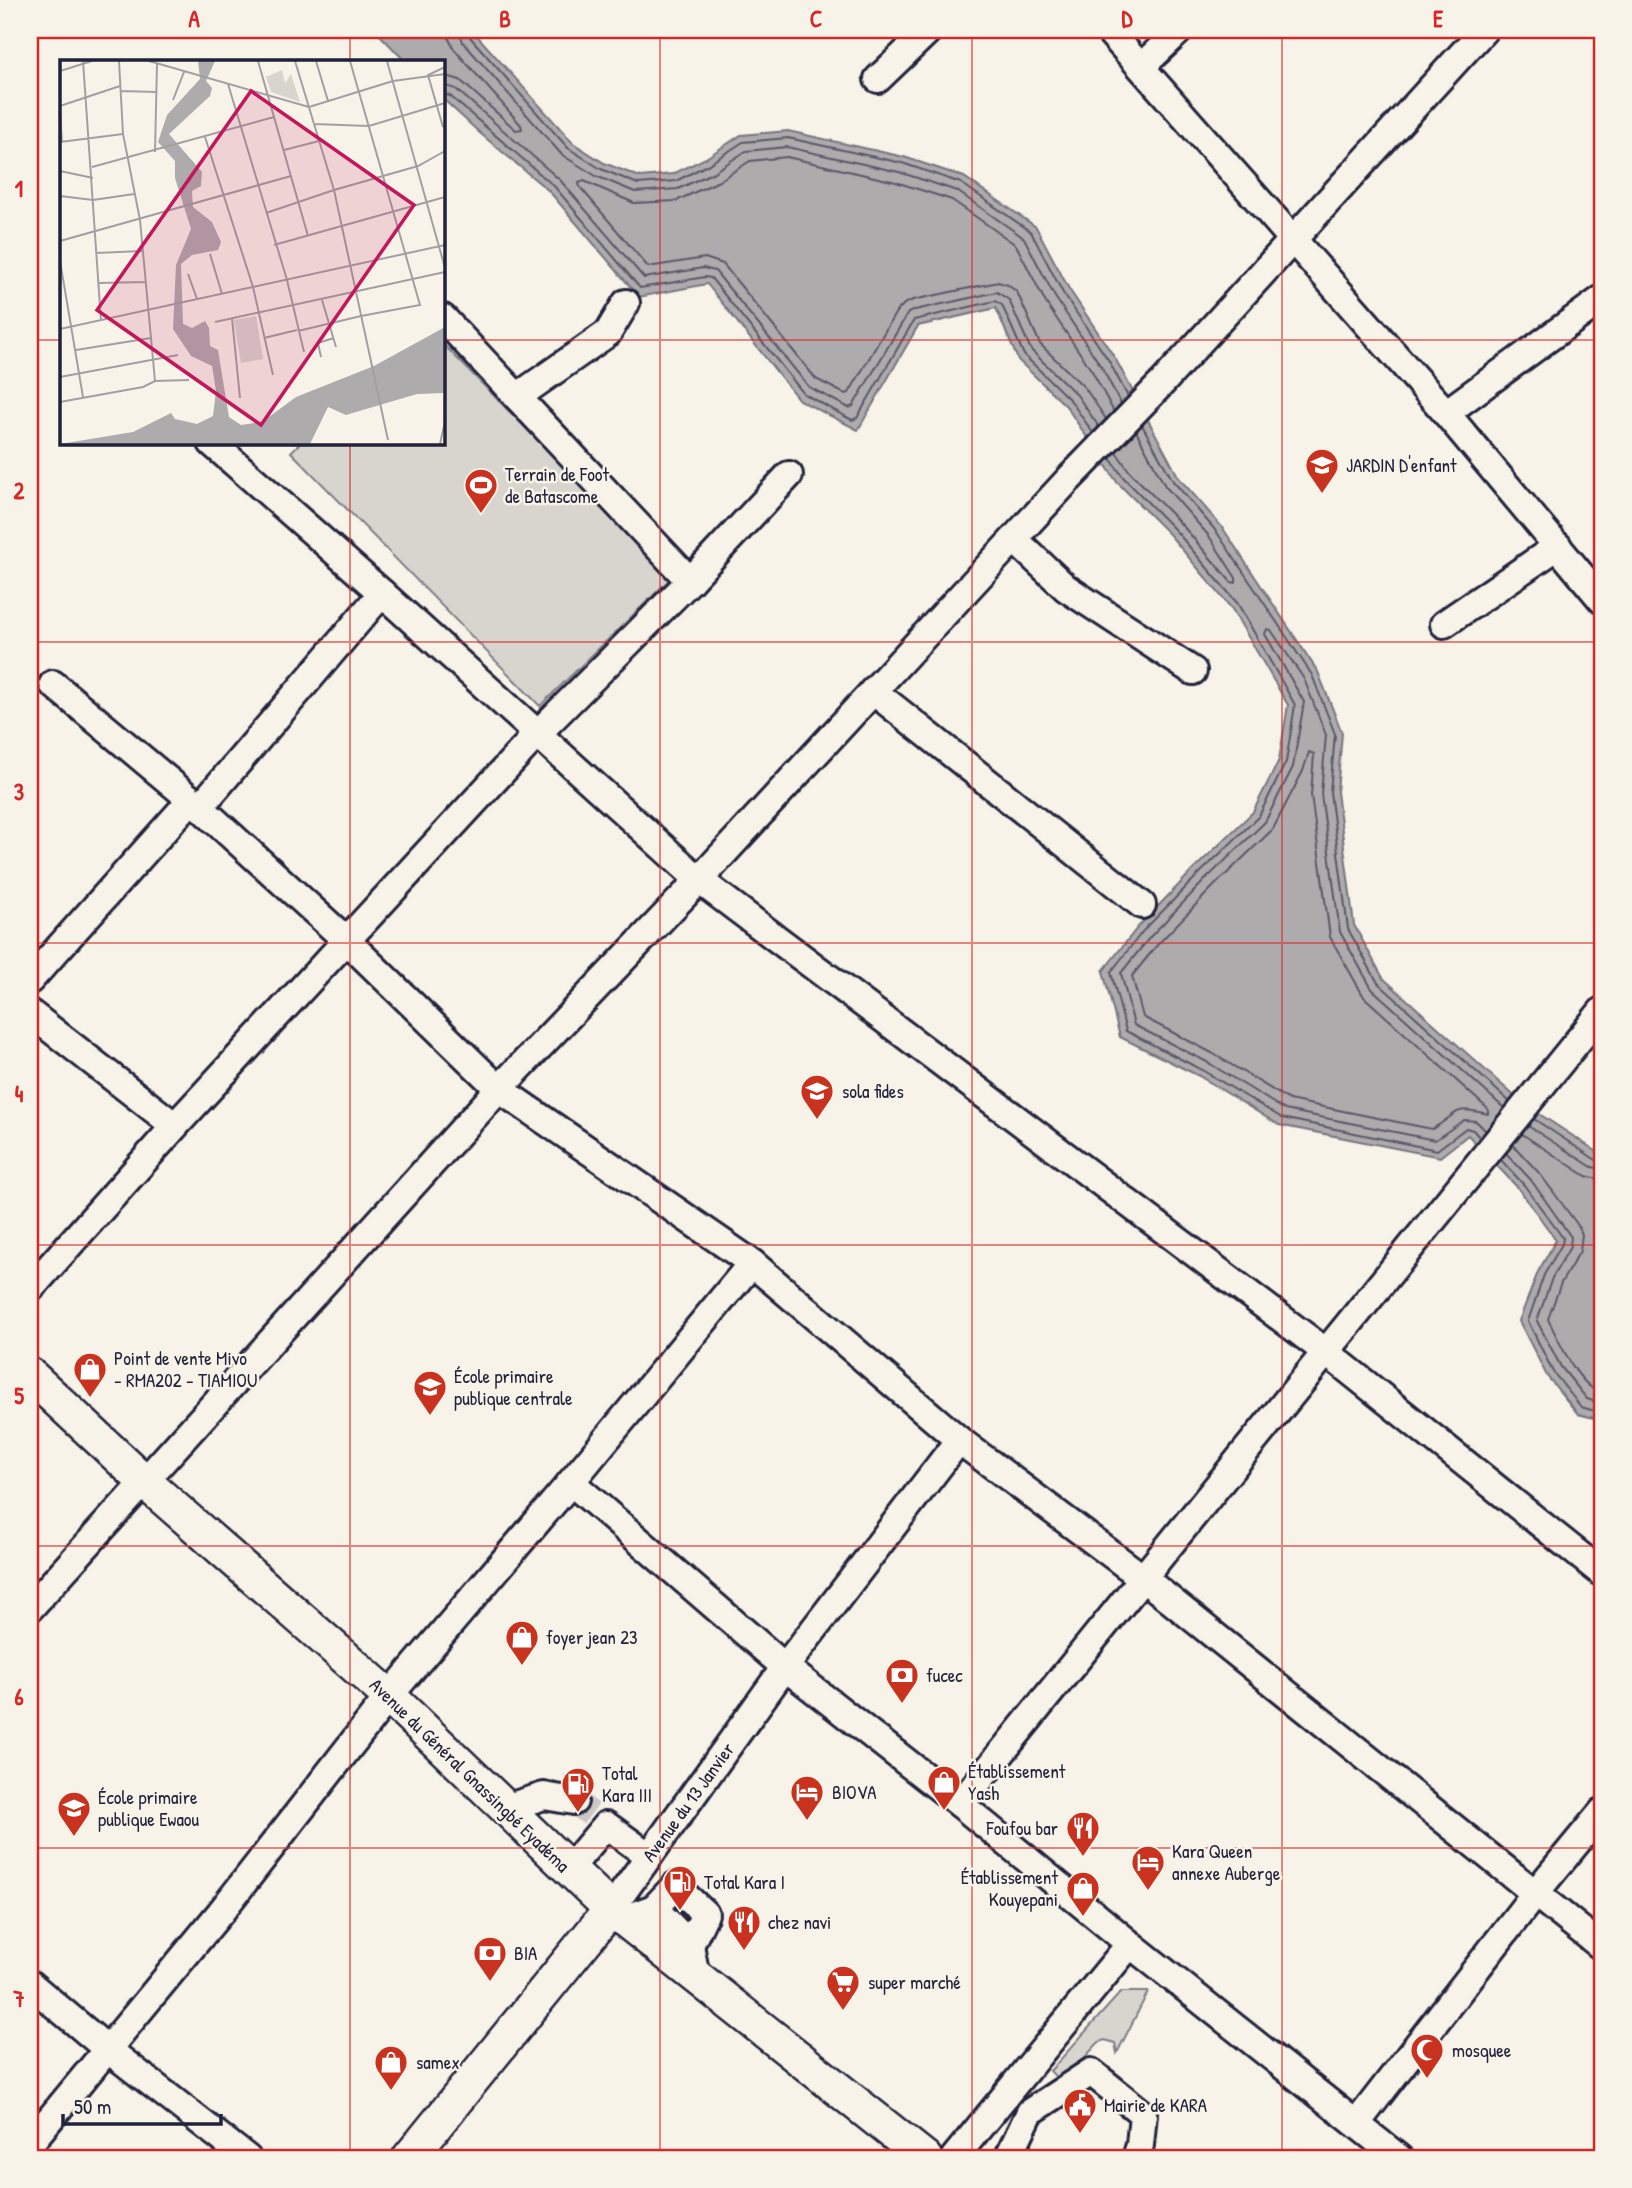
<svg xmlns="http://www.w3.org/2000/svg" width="1632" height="2188" viewBox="0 0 1632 2188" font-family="'Patrick Hand',sans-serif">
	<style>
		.green { fill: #d8d5cf; stroke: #7d7c85; stroke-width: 2 }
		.water { fill: #aeabad; stroke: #76747f; stroke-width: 2 }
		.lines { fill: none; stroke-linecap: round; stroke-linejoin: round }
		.shore { stroke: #5a5969; stroke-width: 2 }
		.minor-tunnel { stroke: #ccc9c5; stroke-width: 26; stroke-dasharray: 26 13; stroke-linecap: butt }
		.minor-casing { stroke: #22223b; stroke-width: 32 }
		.major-casing { stroke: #22223b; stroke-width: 38 }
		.minor { stroke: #f7f3e8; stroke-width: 26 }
		.major { stroke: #f7f3e8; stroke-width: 33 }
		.grid { fill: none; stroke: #d62828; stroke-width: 2; stroke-opacity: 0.55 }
		.labels { text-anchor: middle; stroke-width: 5; stroke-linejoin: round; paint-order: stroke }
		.poi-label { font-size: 19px; fill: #22223b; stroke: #f7f3e8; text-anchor: start }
		.street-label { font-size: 19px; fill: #22223b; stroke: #f7f3e8 }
		.inset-road { fill: none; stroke: #a29fa3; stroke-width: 2 }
		.view { fill: #c2185b; fill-opacity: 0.15; stroke: #c2185b; stroke-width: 3.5 }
		.inset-edge { fill: none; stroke: #22223b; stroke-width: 3.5 }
		.neatline { fill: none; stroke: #d62828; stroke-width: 2.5 }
		.grid-label { font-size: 23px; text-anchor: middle; font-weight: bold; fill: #d62828 }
	</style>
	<rect width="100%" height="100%" fill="#f7f3e8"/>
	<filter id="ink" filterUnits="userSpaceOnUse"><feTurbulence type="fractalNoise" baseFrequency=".0143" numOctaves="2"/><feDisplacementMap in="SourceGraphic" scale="14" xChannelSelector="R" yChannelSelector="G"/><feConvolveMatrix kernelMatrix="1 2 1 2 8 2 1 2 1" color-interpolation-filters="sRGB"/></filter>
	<g filter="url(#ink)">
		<!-- green -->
		<g class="green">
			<polygon points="443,344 672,577 540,706 291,452 300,443 443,443"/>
			<polygon points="1121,1992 1148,1992 1117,2053 1115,2043 1105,2040 1099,2042 1057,2087 1053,2082 1057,2078 1050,2071"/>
		</g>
		<!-- water -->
		<polygon class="water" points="375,30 472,30 573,143 604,163 640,177 673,174 706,158 741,135 788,131 904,157 964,177 1036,227 1069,289 1115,358 1179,478 1222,527 1318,672 1342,733 1337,792 1354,925 1383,978 1521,1102 1602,1155 1602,1420 1578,1414 1547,1376 1519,1321 1538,1272 1556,1240 1519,1189 1468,1135 1440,1157 1279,1125 1199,1076 1120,1037 1103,971 1138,927 1195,868 1253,812 1279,760 1288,705 1232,609 1170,535 1117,482 1066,406 1018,360 996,308 918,326 858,430 799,400 707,284 639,297 549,191 481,134 443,99 443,61 405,61"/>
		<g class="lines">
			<!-- shore -->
			<g class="shore">
				<polyline points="459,30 463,42 562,155 596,176 635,192 678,189 714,172 746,151 787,147 899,172 957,191 1024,238 1055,297 1101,366 1121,404"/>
				<polyline points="468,30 470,37 568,148 601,169 638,184 676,181 709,164 743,142 788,138 902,163 961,183 1031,232 1063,293 1109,361 1128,397"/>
				<polyline points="443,75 460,80 516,130 522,129 521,125 454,49 449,39 449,30"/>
				<polyline points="443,85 456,89 560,180 644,278 703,268 715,271 809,387 849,408 853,406 908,313 915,310 997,292 1009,300 1031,350 1077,395 1099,427"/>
				<polyline points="443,94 450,96 554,186 640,288 705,277 711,278 804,394 852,420 857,418 914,320 995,301 1002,305 1024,355 1071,401 1093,433"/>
				<polyline points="1106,419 1085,388 1040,344 1017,292 1008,285 998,282 913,300 904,304 896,312 849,393 845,394 816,379 723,264 705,258 648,267 580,187 579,183 584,181 634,203 676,201 719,181 750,161 787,157 896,182 952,200 1016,245 1046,303 1092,371 1114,412"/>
				<polyline points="1142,425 1173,481 1216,531 1312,675 1335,734 1330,792 1348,929 1378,983 1510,1102"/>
				<polyline points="1116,452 1130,472 1182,525 1231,582 1236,583 1236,578 1209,536 1165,486 1136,431"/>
				<polyline points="1110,458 1123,477 1176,531 1238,604 1295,705 1286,762 1259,816 1200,873 1143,931 1111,972 1126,1031 1202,1070 1282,1118 1437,1150 1466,1128 1473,1130 1480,1138"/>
				<path d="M1309 752 1314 754 1311 795 1330 937 1364 997 1488 1109V1114C1450 1105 1461 1113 1432 1129L1289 1100 1212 1053 1143 1017 1132 976 1158 944 1214 886 1273 829 1303 771Z"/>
				<polyline points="1534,1119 1596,1160 1602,1161"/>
				<polyline points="1528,1126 1592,1167 1602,1169"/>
				<polyline points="1486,1131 1476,1121 1464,1120 1435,1140 1285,1110 1207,1062 1134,1025 1121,973 1150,937 1206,879 1265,822 1293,767 1304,702 1265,634 1267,629 1271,630 1304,679 1326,735 1321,794 1340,932 1372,989 1504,1108"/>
				<polyline points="1522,1134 1586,1176 1602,1180"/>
				<path d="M1513 1145 1540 1174 1577 1224 1582 1234 1580 1251 1561 1283 1548 1319C1559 1341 1578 1387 1602 1393"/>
				<polyline points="1506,1153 1531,1180 1571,1237 1570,1247 1552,1278 1537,1321 1561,1367 1587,1399 1602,1404"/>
				<polyline points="1501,1160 1524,1185 1563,1238 1562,1244 1544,1275 1528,1321 1553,1372 1581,1407 1602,1413"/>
			</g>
			<!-- minor-tunnel -->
			<polyline class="minor-tunnel" points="574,1801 591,1814"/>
			<defs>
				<g id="minor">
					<polyline points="1108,30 1446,413 1602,600"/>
					<polyline points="1141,67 1180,30"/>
					<polyline points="878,79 929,30"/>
					<polyline points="443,318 690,581"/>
					<polyline points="517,397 608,333 626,303"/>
					<polyline points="1446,413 1602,299"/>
					<polyline points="212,443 382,593 699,880 1326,1352 1602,1573"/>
					<polyline points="1014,539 1066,588 1193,671"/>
					<polyline points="1444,624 1558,546"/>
					<polyline points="53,684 200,807 346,940 499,1089 752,1263 959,1440 1143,1578 1602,1947"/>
					<polyline points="873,691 1142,905"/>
					<polyline points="200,807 382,593"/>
					<polyline points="30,980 191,800"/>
					<polyline points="30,1013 175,1126"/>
					<polyline points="30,1289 175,1126 538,733 690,581 789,475"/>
					<polyline points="571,1482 785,1667 960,1804 1130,1944 1399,2158"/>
					<polyline points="30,1608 499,1089 699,880 1068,480 1163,382 1484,30"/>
					<polyline points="960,1804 1602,1011"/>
					<polyline points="505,1808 544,1796 574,1801"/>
					<polyline points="569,1869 606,1825 649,1856"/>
					<polyline points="654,1908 675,1886 705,1914 690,1945"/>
					<polyline points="611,1909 785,1667 959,1440"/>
					<polyline points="624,1919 654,1908 690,1945 696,1977"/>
					<polyline points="30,1984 106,2048 247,2158"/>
					<polyline points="1357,2123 1536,1892 1602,1812"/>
					<polyline points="30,2143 220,1913 389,1696 571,1482 752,1263"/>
					<polyline points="954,2158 1130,1944"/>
					<polyline points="1008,2158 1030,2112 1091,2072 1143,2114 1140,2145 1136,2158"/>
				</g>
				<g id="major">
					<polyline points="30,1375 145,1482 389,1696 611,1909 925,2158"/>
					<polyline points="409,2158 611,1909"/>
				</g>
			</defs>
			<!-- minor casing -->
			<use href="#minor" class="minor-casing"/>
			<!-- major casing -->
			<use href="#major" class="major-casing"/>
			<!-- minor -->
			<use href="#minor" class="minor"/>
			<!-- major -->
			<use href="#major" class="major"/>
		</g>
	</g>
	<!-- grid -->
	<path class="grid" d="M350 30V61M660 30V2158M972 30V2158M1282 30V2158M30 340H61M443 340H1602M350 443V2158M30 642H1602M30 943H1602M30 1245H1602M30 1546H1602M30 1848H1602"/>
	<!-- icons -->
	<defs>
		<symbol id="school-pin" viewBox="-11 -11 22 30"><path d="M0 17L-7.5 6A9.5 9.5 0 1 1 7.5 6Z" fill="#c8321e" stroke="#f7f3e8"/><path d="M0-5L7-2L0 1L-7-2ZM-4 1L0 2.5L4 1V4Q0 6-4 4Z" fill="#fff"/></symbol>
		<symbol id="stadium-pin" viewBox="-11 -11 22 30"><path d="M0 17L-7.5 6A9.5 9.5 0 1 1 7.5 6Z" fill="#c8321e" stroke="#f7f3e8"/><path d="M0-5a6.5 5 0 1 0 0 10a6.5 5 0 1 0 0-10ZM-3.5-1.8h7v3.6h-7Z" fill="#fff"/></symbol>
		<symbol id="shop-pin" viewBox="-11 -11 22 30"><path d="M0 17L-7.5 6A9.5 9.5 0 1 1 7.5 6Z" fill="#c8321e" stroke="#f7f3e8"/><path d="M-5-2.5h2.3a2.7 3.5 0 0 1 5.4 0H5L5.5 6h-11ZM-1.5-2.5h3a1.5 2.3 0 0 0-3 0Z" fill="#fff"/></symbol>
		<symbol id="bank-pin" viewBox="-11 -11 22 30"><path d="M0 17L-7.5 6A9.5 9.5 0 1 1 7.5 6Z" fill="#c8321e" stroke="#f7f3e8"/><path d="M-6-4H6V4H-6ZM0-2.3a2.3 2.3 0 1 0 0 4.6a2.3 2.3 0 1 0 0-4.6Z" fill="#fff"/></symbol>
		<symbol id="fuel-pin" viewBox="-11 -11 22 30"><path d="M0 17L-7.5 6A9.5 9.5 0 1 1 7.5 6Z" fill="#c8321e" stroke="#f7f3e8"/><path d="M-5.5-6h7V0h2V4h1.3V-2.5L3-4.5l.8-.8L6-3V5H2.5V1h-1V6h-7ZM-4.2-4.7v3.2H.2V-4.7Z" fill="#fff"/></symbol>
		<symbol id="hotel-pin" viewBox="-11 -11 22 30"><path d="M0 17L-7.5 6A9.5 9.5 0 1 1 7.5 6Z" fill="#c8321e" stroke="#f7f3e8"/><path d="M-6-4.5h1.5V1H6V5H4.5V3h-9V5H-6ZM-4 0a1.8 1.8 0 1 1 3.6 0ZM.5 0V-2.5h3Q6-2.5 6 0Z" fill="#fff"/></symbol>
		<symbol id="restaurant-pin" viewBox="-11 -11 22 30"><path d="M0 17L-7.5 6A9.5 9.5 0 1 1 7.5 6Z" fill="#c8321e" stroke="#f7f3e8"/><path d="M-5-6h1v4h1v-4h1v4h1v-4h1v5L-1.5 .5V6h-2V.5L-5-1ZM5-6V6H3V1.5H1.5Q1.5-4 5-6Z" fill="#fff"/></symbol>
		<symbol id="supermarket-pin" viewBox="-11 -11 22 30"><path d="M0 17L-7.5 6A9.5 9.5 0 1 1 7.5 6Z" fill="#c8321e" stroke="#f7f3e8"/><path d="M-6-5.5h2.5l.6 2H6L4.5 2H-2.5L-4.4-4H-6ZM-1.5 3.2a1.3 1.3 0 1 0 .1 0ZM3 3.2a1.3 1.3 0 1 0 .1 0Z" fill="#fff"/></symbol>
		<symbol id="mosque-pin" viewBox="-11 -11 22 30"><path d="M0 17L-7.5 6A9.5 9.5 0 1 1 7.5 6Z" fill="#c8321e" stroke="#f7f3e8"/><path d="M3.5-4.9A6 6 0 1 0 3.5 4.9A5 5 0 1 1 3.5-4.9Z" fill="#fff"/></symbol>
		<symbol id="civic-pin" viewBox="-11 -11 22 30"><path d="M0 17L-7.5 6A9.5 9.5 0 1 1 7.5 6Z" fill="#c8321e" stroke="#f7f3e8"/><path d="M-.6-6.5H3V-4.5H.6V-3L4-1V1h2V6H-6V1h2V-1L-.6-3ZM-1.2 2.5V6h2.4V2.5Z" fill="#fff"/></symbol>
	</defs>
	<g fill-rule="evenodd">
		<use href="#school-pin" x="1303" y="446" width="38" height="52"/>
		<use href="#stadium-pin" x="462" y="466" width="38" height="52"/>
		<use href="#school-pin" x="798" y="1072" width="38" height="52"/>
		<use href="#shop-pin" x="71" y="1350" width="38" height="52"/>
		<use href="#school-pin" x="411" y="1368" width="38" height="52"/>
		<use href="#shop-pin" x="503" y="1618" width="38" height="52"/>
		<use href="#bank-pin" x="883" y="1656" width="38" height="52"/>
		<use href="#shop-pin" x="925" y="1763" width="38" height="52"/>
		<use href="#fuel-pin" x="559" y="1765" width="38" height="52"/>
		<use href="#hotel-pin" x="788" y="1773" width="38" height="52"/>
		<use href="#school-pin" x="55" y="1789" width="38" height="52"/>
		<use href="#restaurant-pin" x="1064" y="1809" width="38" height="52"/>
		<use href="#hotel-pin" x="1129" y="1843" width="38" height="52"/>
		<use href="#fuel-pin" x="661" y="1863" width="38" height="52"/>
		<use href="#shop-pin" x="1064" y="1869" width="38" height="52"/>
		<use href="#restaurant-pin" x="725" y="1903" width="38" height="52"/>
		<use href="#bank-pin" x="471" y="1934" width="38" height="52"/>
		<use href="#supermarket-pin" x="824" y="1963" width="38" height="52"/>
		<use href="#mosque-pin" x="1408" y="2031" width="38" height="52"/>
		<use href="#shop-pin" x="372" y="2043" width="38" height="52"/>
		<use href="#civic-pin" x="1061" y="2086" width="38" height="52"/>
	</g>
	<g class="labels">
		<!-- poi labels -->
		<g class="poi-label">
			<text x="1346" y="472">JARDIN D'enfant</text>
			<text x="505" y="481">Terrain de Foot<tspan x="505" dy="22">de Batascome</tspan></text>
			<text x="842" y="1098">sola fides</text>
			<text x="114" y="1365">Point de vente Mivo<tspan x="114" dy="22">- RMA202 - TIAMIOU</tspan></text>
			<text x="454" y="1383">École primaire<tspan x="454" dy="22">publique centrale</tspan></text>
			<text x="546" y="1644">foyer jean 23</text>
			<text x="926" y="1682">fucec</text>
			<text x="968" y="1778">Établissement<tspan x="968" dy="22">Yash</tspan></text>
			<text x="602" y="1780">Total<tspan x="602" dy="22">Kara III</tspan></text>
			<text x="832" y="1799">BIOVA</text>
			<text x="98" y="1804">École primaire<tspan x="98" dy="22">publique Ewaou</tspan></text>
			<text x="1058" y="1835" text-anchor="end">Foufou bar</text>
			<text x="1172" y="1858">Kara Queen<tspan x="1172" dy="22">annexe Auberge</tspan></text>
			<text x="1058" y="1884" text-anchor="end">Établissement<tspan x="1058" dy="22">Kouyepani</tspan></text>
			<text x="704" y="1889">Total Kara I</text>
			<text x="768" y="1929">chez navi</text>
			<text x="514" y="1960">BIA</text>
			<text x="868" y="1989">super marché</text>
			<text x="1452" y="2057">mosquee</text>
			<text x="416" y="2069">samex</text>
			<text x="1104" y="2112">Mairie de KARA</text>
		</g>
		<!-- street labels -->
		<g class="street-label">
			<text transform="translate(470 1775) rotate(44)" y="7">Avenue du Général Gnassingbé Eyadéma</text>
			<text transform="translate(688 1802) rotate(-54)" y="7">Avenue du 13 Janvier</text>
		</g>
	</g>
	<!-- overview -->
	<g transform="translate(60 60)">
		<rect width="385" height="385" fill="#f7f3e8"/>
		<path d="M222 10 225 23 231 14 240 42 211 32 206 17ZM196 256 203 299 181 303 174 260Z" fill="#d8d5cf"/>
		<path d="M138 1H155L146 21 152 28 150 36 109 74 142 112 141 126 132 131 133 147 152 162 161 182 158 190 132 195 121 204 123 264 132 268 145 261 149 268 150 286 158 290 169 357 181 365 202 362 236 337 314 306 385 267V333L357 334 286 355 268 347 250 384H0L73 372 111 353 115 359 137 364 153 356 156 331 152 306 131 296 113 269 116 205 131 169 115 118V101L98 82 107 55 140 19Z" fill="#aeabad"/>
		<path class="inset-road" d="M23 1 41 261M59 1 63 74 80 160 95 321M89 1 249 47M198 1 248 176M235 1 274 130 328 380M256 1 268 41M290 1 360 245 301 256M327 1 385 208M0 11 32 1M168 24 227 220 244 292M61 31 96 32M113 40 124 12M0 46 60 26M249 47 333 21 385 14M0 52 2 82M254 64 309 66 385 43M383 67 368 15 385 7M145 77 193 227 213 315M0 82 63 74M224 90 259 81M95 92 97 4M32 107 214 57M0 111 33 118M274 130 358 106 385 91M0 136 33 140 74 134M206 153 274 130M0 181 231 116M214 185 385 137M36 193 82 191M150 194 162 234M0 201 23 337M128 214 137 239M39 223 85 222M262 240 276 287M172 258 180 338M155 262 385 212M0 269 385 185M238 271 301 256M204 278 237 270M16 290 91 278M261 297 258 283 274 278M0 317 118 295M0 342 83 327 95 321 129 320M380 384 385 361"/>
		<path class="view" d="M191 31 354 145 201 365 37 250Z"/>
		<rect width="385" height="385" class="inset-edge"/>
	</g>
	<!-- margin -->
	<rect width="1632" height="2188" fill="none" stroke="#f7f3e8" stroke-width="77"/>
	<!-- scale -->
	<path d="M63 2114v10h158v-10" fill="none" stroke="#22223b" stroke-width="3.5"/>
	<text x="74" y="2114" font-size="21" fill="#22223b" stroke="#f7f3e8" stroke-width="5" paint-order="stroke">50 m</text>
	<rect x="38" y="38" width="1556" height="2112" class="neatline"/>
	<g class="grid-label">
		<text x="194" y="27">A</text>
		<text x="505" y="27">B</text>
		<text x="816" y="27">C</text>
		<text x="1127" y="27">D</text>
		<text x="1438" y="27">E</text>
		<text x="19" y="197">1</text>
		<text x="19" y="499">2</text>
		<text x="19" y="800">3</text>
		<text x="19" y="1102">4</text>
		<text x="19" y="1404">5</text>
		<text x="19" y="1705">6</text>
		<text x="19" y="2007">7</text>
	</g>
</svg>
